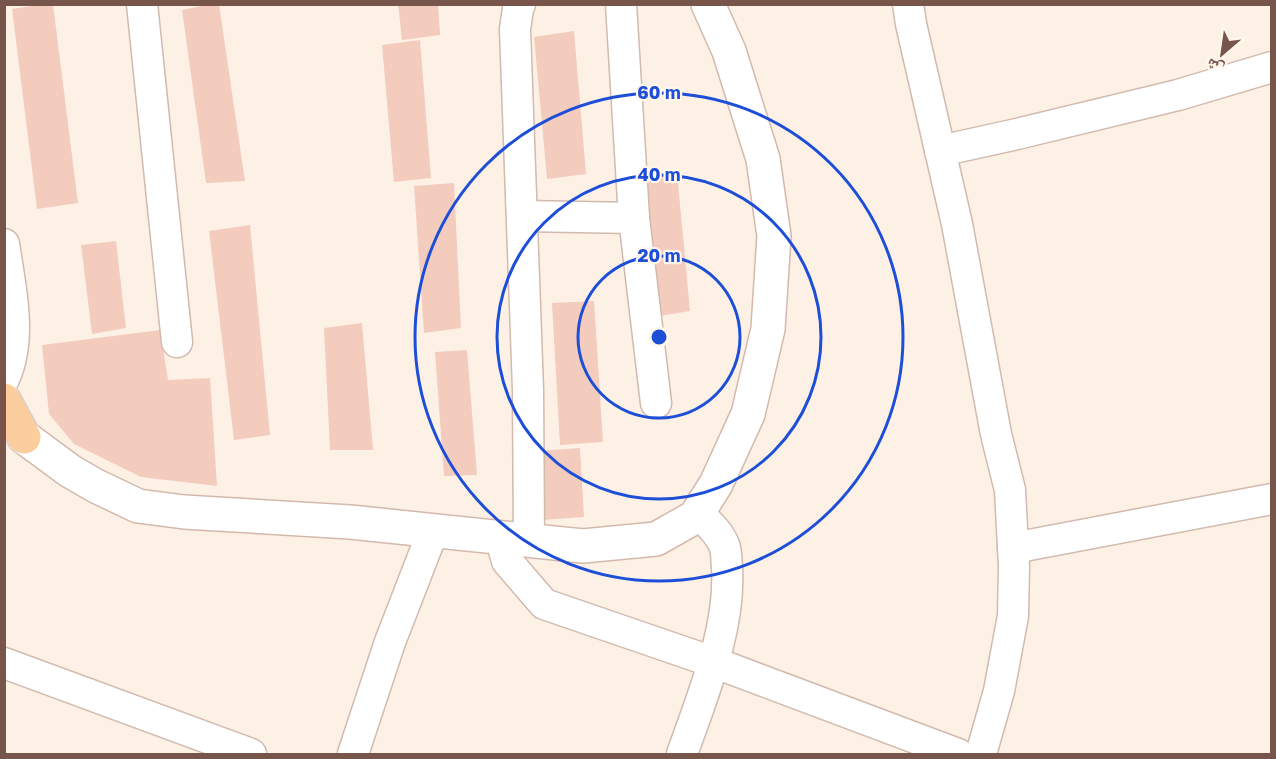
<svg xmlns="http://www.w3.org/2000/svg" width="1276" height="759" viewBox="0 0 1276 759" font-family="'Golos Text','Noto Naskh Arabic',sans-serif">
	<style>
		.building { fill: #f3ccbd }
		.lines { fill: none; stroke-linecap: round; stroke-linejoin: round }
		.minor-casing { stroke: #d1baae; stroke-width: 33 }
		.secondary-casing { stroke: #d4b9ab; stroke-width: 36 }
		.primary-casing { stroke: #d9cfcc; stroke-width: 36 }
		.minor { stroke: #fff; stroke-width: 30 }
		.secondary { stroke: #fff; stroke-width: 33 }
		.primary { stroke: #fdce9d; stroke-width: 33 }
		.ring { fill: none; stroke: #1d4ed8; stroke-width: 3 }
		.centre { fill: #1d4ed8; stroke: #fff6ec; stroke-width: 3 }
		.ring-label { font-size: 18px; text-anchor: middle; font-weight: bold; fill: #1d4ed8; stroke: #fff6ec; stroke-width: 4.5; stroke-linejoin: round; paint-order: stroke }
	</style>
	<rect width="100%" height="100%" fill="#fdf1e6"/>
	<!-- building -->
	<g class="building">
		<polygon points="45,4 53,4 78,203 37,209 12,9"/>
		<polygon points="211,4 219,4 245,181 206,183 182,10"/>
		<polygon points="398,4 438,4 440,35 402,40"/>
		<polygon points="574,31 586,174 547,179 534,37"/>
		<polygon points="420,40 431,178 394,182 382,45"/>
		<polygon points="677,172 690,311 654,317 639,175"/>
		<polygon points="454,183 461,328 424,333 414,186"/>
		<polygon points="250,225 270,435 234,440 209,231"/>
		<polygon points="116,241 126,328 92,334 81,245"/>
		<polygon points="594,301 603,442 560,445 552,303"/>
		<polygon points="362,323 373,450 330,450 324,328"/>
		<polygon points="160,330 168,380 210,378 217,486 141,477 74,444 49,414 42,345"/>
		<polygon points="467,350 477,475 444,476 435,352"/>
		<polygon points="580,448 584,517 542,520 539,451"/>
	</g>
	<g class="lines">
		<defs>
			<g id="minor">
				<polyline points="142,4 177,342"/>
				<polyline points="520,4 518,9 515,29 528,390 529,540"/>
				<polyline points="621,4 634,218 656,403"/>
				<polyline points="908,4 911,24 957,224 996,434 1010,490 1014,566 1013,616 999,691 981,754"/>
				<polyline points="940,151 1017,134 1178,95 1272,67"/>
				<polyline points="523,216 634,218"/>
				<path d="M4 244C9 278 19 323 11 357 10 364 7 372 4 379"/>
				<polyline points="500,537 507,561 544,604 713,662 958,754"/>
				<polyline points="1013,548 1272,499"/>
				<polyline points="4,663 251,754"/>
				<polyline points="353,754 390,642 433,531"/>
				<path d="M682 754C702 697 731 629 727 567 726 560 727 551 724 545 719 532 708 523 698 513"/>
			</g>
			<polyline id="secondary" points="24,437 70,471 96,486 138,506 184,512 350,522 583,546 656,539 695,517 716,484 748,414 768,329 774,236 763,159 729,51 708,4"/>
			<polyline id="primary" points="4,400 24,437"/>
		</defs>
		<!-- minor casing -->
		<use href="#minor" class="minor-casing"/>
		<!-- secondary casing -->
		<use href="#secondary" class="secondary-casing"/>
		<!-- primary casing -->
		<use href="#primary" class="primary-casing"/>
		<!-- minor -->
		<use href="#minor" class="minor"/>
		<!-- secondary -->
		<use href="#secondary" class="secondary"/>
		<!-- primary -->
		<use href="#primary" class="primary"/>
	</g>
	<!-- distance rings -->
	<g class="ring">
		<circle cx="659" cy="337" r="81"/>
		<circle cx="659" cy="337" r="162"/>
		<circle cx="659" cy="337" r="244"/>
	</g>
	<circle cx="659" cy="337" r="9" class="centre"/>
	<g class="ring-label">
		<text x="659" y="99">60 m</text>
		<text x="659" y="181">40 m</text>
		<text x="659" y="262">20 m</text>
	</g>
	<!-- border -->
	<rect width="1276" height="759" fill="none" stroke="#77554a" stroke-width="12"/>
	<!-- north arrow -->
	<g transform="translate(1222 54) rotate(209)" stroke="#fff6ec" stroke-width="4.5" paint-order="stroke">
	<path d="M0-4.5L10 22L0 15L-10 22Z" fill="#77554a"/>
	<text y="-9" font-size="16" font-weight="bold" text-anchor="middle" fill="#77554a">ش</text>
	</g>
</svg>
